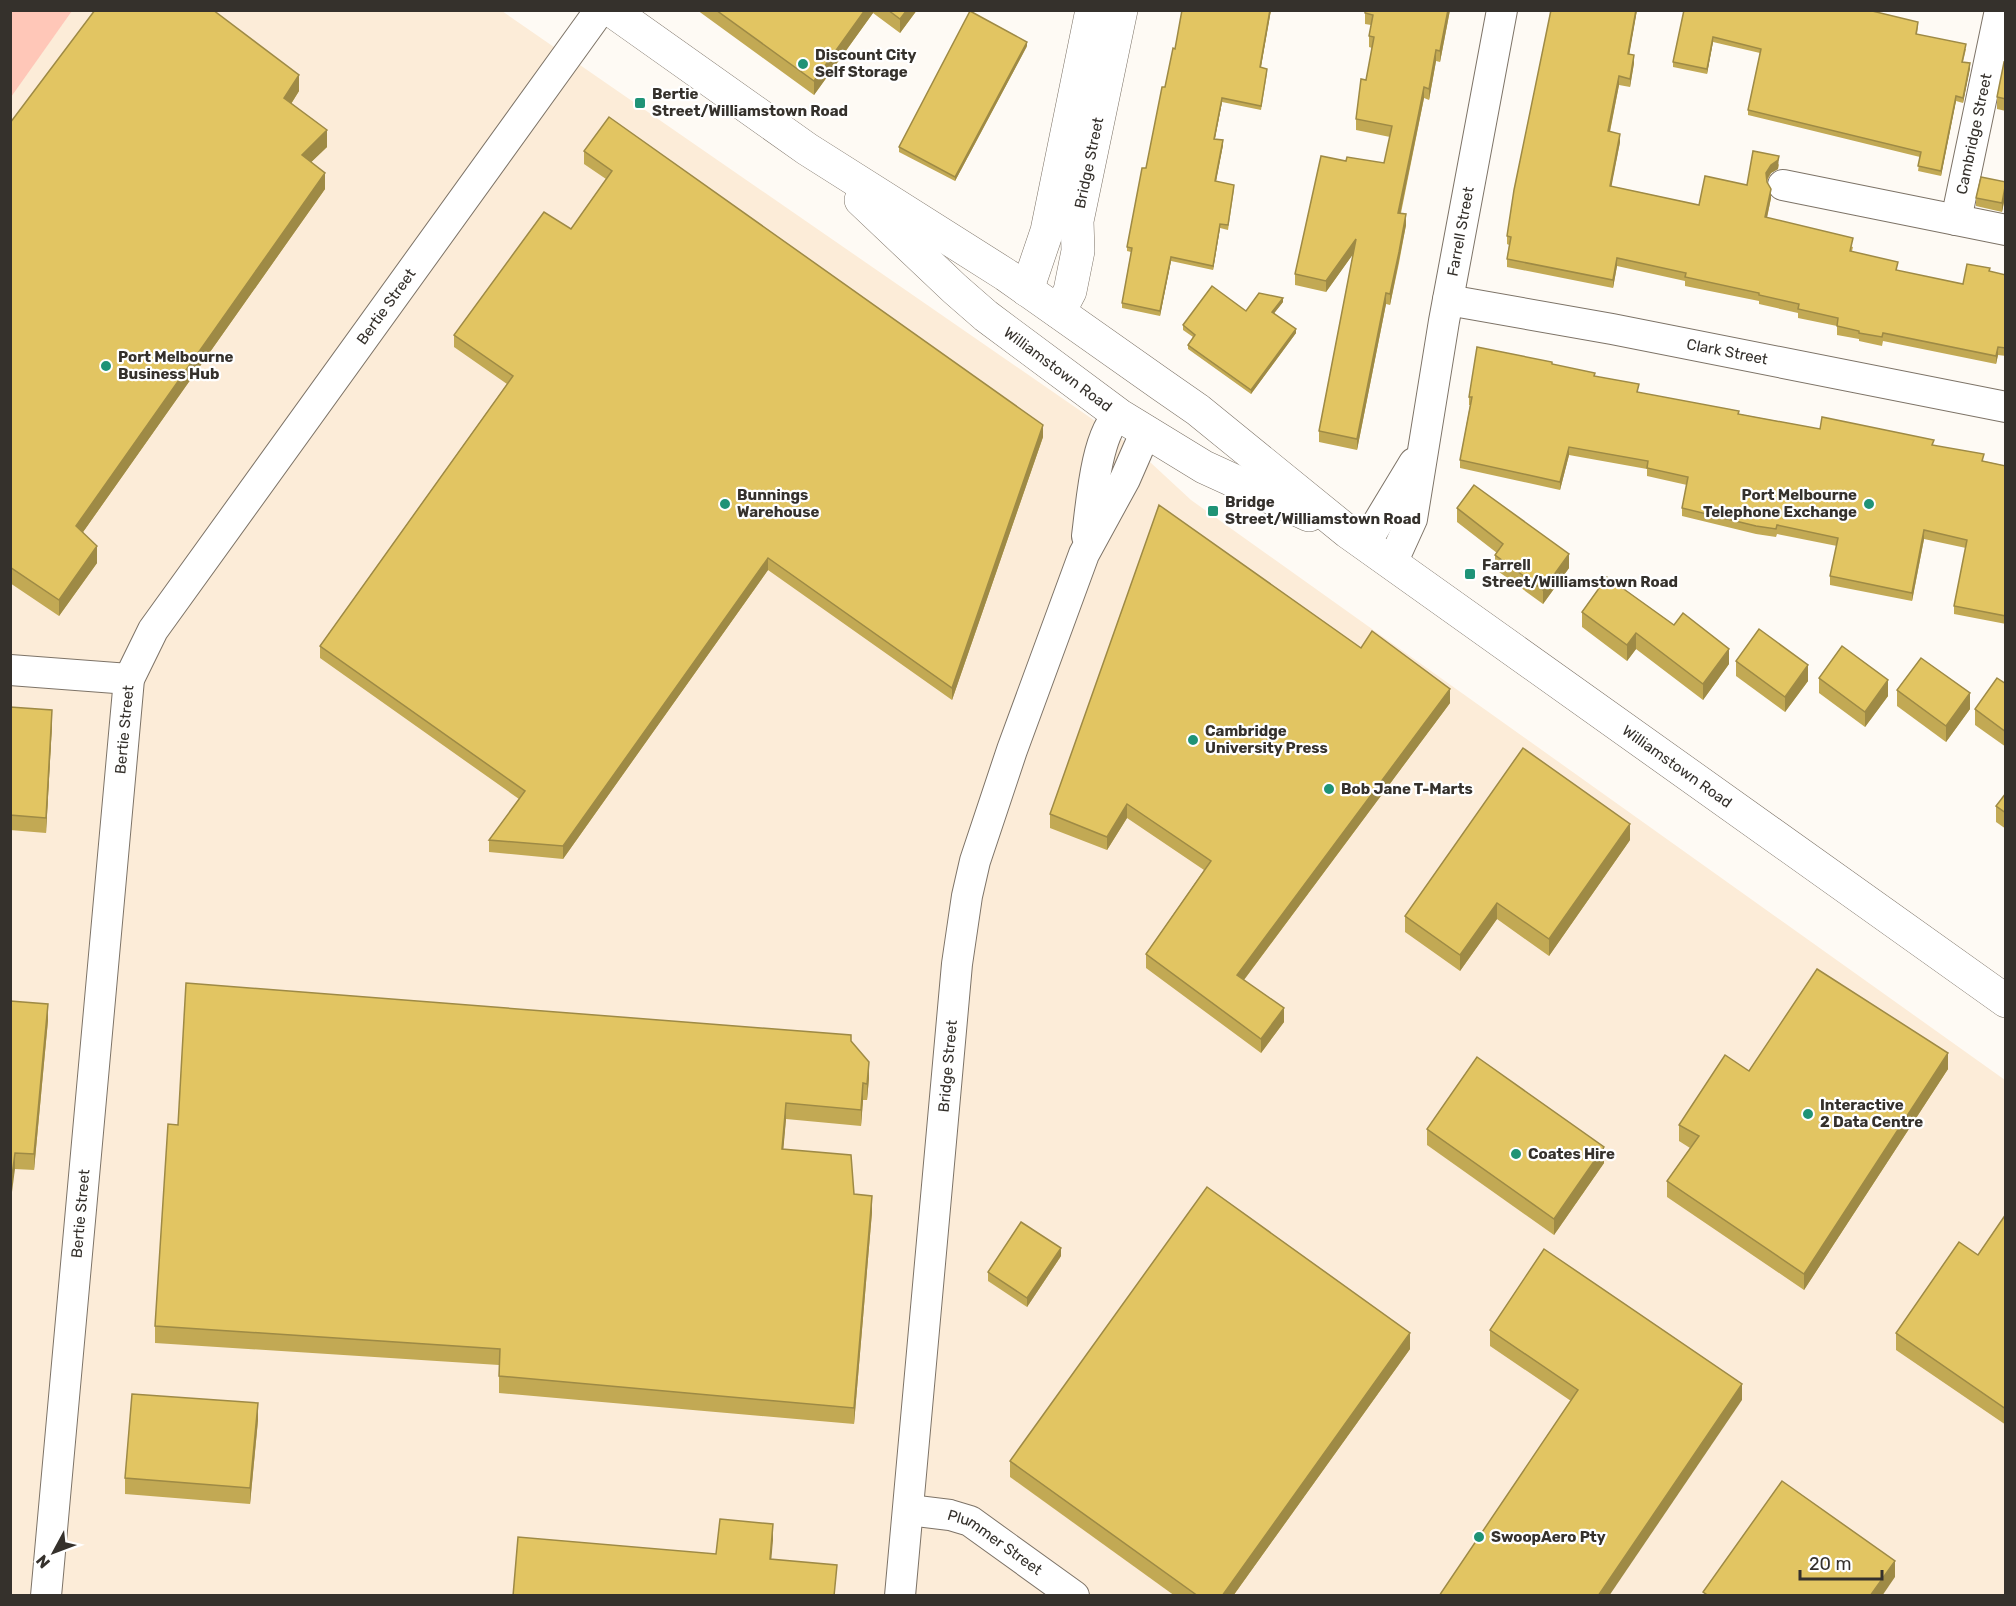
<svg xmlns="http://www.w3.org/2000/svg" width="2016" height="1606" viewBox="0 0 2016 1606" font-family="Rubik,sans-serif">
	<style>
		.built { fill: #fcecd8 }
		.green { fill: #ffc7b8 }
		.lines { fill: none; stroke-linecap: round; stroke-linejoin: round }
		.street-casing { stroke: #7d7367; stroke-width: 32 }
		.secondary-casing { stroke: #7d7367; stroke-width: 34 }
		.primary-casing { stroke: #7d7367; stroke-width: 34 }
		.street { stroke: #fff; stroke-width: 30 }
		.secondary { stroke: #fff; stroke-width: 33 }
		.primary { stroke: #fff; stroke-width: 33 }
		.wall { fill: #c2a954 }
		.shaded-wall { fill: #9e8a45 }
		.building { fill: #e2c562; stroke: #9e8a45; stroke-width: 1.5 }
		.poi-dot { fill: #1f9376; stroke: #fff; stroke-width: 2 }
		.labels { text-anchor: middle; stroke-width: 4.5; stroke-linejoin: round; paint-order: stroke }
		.poi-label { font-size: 15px; font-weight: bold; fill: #35312c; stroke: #fff; text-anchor: start }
		.street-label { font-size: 15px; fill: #35312c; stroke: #fff }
	</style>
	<rect width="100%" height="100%" fill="#fefaf4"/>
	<!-- built -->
	<polygon class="built" points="72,11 502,11 1137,450 1191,500 2005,1080 2005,1595 11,1596 10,97"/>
	<!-- green -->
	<polygon class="green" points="11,11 72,11 11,97"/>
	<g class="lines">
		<defs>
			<g id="street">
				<polyline points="1783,185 2006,230"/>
				<path id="s1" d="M1956 220 2000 10"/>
				<path id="s2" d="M1448 300 1612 329 2006 407"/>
				<path d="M1087 536C1091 506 1096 433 1119 415"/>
				<polyline points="1365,544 1414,463"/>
				<path id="s3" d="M1392 563 1412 519 1444 321 1502 10"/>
				<polyline points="10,670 129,679"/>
				<path id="s4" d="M909 1510 950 1515 970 1521 1074 1596"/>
				<path id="s5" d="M46 1596 129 679 153 630 600 10"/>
				<path id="s6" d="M900 1596 957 964 967 896 975 861 1012 750 1084 554 1125 479 1146 431"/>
			</g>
			<g id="secondary">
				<polyline points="1027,290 1047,231 1092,10"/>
				<path id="s7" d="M1059 312 1070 291 1078 251 1077 221 1121 10"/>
			</g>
			<g id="primary">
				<path id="s8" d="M611 10 807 149 1006 275 1162 385 1198 410 1348 532 2006 1001"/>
				<path id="s9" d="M861 200 955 289 986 316 1119 415 1204 467 1309 515"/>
			</g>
		</defs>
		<!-- street casing -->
		<use href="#street" class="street-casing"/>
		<!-- secondary casing -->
		<use href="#secondary" class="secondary-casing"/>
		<!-- primary casing -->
		<use href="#primary" class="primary-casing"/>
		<!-- street -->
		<use href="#street" class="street"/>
		<!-- secondary -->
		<use href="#secondary" class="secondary"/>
		<!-- primary -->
		<use href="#primary" class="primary"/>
	</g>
	<!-- wall -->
	<g class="wall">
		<polygon points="697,10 917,10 900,33 873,13 814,95"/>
		<polygon points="1271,10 1261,67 1267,73 1261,110 1222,102 1215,139 1223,145 1216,182 1234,189 1228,230 1220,228 1213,270 1171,261 1160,316 1122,308 1122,303 1131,252 1127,251 1127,247 1165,87 1175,49"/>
		<polygon points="1365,10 1450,10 1440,62 1436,61 1429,100 1424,98 1401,213 1406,225 1399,263 1390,305 1386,304 1357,450 1319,442 1319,431 1353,254 1326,292 1295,285 1295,274 1346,161 1384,163 1390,137 1356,130 1356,119 1366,80 1372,48 1369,47 1369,36 1371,25 1365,24"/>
		<polygon points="1551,10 1637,10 1629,54 1634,63 1630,87 1619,85 1610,132 1620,142 1611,186 1699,205 1747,185 1779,164 1778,169 1771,173 1767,181 1771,198 1767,218 1853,247 1852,251 1897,271 1963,284 1990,272 2006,275 2006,356 1998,355 1996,364 1883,341 1882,346 1859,341 1859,339 1837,335 1837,326 1798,318 1798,313 1759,304 1759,301 1685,286 1685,281 1617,266 1613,288 1507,267 1507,259 1509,245 1507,244 1507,236"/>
		<polygon points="1684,10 1918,27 1917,34 1966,49 1963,62 1970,68 1963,103 1956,101 1941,176 1918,171 1920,157 1748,115 1748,110 1760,53 1713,42 1707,74 1673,67 1673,62"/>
		<polygon points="1027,46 955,181 899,152 899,147"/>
		<polygon points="2006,63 2006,111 1997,109 1997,97"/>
		<polygon points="299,91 291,104 327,147 311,162 325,189 83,532 97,563 59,616 10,583 10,123"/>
		<polygon points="584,151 1043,437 952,700 768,570 563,859 489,852 489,840 519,799 320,658 320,646 507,384 454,347 454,335 571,229 606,179 584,164"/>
		<polygon points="2006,182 2006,192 2002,212 1976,206 1976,198"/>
		<polygon points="1283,302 1274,313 1296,333 1251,394 1188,349 1188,345 1193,337 1183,330 1183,325"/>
		<polygon points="1552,364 1595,376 1639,393 1739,414 1820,429 1934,445 1984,461 2006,466 2006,624 1954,614 1954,606 1966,548 1924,539 1912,601 1830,585 1830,576 1837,546 1777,534 1776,537 1756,534 1682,516 1682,508 1687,485 1647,476 1647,469 1569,455 1560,490 1460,468 1460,460 1470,405 1469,405 1469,397"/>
		<polygon points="1457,508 1569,568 1543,604 1495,569 1495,555 1497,553 1457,522"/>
		<polygon points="1582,612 1729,664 1703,700 1636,649 1627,661 1582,627"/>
		<polygon points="1361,648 1450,703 1244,980 1284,1022 1261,1053 1146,968 1146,954 1204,870 1127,818 1107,850 1050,828 1050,814"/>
		<polygon points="1736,661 1808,681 1785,712 1736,676"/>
		<polygon points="1819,678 1888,696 1865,727 1819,693"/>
		<polygon points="2006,684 2006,747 1975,725 1975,709"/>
		<polygon points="1897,690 1970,709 1946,742 1897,706"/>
		<polygon points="10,707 52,725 46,833 10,830"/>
		<polygon points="2006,793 2006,829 1996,822 1996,806"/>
		<polygon points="1630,840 1549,956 1497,919 1460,971 1405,932 1405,916"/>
		<polygon points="10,1001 48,1020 34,1170 15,1169"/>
		<polygon points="851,1042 869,1078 867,1100 863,1100 861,1126 786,1119 783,1149 854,1194 872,1212 854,1424 499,1393 499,1365 155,1343 155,1326 178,1125"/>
		<polygon points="1948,1069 1804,1290 1667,1197 1667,1181 1690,1148 1679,1141 1679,1125 1749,1071"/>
		<polygon points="1427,1129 1604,1163 1554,1235 1427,1145"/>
		<polygon points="2006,1214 2006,1425 1896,1350 1896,1333 1978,1255"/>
		<polygon points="1061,1256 1027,1307 988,1281 988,1272"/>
		<polygon points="1490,1330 1742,1400 1571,1401 1490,1346"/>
		<polygon points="1410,1349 1233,1596 1175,1596 1010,1477 1010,1461"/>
		<polygon points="258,1420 250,1504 125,1494 125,1478"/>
	</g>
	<!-- shaded-wall -->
	<g class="shaded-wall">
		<polygon points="865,10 873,10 873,13 814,95 814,81"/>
		<polygon points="907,10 917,10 900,33 900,19"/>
		<polygon points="1270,10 1271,10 1260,72 1260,67"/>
		<polygon points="1448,10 1450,10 1440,62 1440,51"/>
		<polygon points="1636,10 1637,10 1628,62 1628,54"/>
		<polygon points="1713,37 1713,42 1707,74 1707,69"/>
		<polygon points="1027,42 1027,46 955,181 955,177"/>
		<polygon points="1436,50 1436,61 1429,100 1429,89"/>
		<polygon points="1634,55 1634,63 1630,87 1630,79"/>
		<polygon points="1970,63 1970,68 1963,103 1963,98"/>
		<polygon points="299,75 299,91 284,115 284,98"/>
		<polygon points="1619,76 1619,85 1608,140 1608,131"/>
		<polygon points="1424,87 1424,98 1398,224 1398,213"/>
		<polygon points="1956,96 1956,101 1941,176 1941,171"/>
		<polygon points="1222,98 1222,102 1214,143 1214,139"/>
		<polygon points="327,130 327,147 302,171 302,155"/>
		<polygon points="1620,134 1620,142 1610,194 1610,186"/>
		<polygon points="1223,140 1223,145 1215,186 1215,181"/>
		<polygon points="1779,156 1778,169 1771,173 1766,181 1766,173 1771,165"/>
		<polygon points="325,173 325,189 76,542 76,526"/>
		<polygon points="2006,184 2006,192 2002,212 2002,203"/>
		<polygon points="1771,189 1771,198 1765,226 1765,217"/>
		<polygon points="1406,214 1406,225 1390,305 1390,294"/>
		<polygon points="1220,224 1220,228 1213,270 1213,266"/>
		<polygon points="1356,239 1356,250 1326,292 1326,281"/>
		<polygon points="1171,257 1171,261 1160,316 1160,311"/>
		<polygon points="1617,258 1617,266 1613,288 1613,280"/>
		<polygon points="1386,293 1386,304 1357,450 1357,439"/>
		<polygon points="1283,298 1283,302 1272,316 1272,312"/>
		<polygon points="1296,329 1296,333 1251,394 1251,390"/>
		<polygon points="1998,347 1998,355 1996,364 1996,356"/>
		<polygon points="1043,425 1043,437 952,700 952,688"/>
		<polygon points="1569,447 1569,455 1560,490 1560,482"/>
		<polygon points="1924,530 1924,539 1912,601 1912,593"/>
		<polygon points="97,546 97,563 59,616 59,600"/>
		<polygon points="1569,554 1569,568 1543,604 1543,590"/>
		<polygon points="768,558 768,570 563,859 563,846"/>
		<polygon points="1636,633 1636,649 1627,661 1627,645"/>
		<polygon points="1729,649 1729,664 1703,700 1703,684"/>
		<polygon points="1808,665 1808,681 1785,712 1785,697"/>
		<polygon points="1888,680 1888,696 1865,727 1865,712"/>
		<polygon points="1450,689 1450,703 1237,989 1237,975"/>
		<polygon points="1970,693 1970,709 1946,742 1946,726"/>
		<polygon points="52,710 52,725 46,833 46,818"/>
		<polygon points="1127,804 1127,818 1107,850 1107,837"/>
		<polygon points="1630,824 1630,840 1549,956 1549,939"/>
		<polygon points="1497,903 1497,919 1460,971 1460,955"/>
		<polygon points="48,1004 48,1020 34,1170 34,1154"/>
		<polygon points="1284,1008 1284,1022 1261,1053 1261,1039"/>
		<polygon points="1948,1053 1948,1069 1804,1290 1804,1274"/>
		<polygon points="869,1062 869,1078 867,1100 867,1084"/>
		<polygon points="863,1083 863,1100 861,1126 861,1110"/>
		<polygon points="786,1103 786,1119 782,1165 782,1149"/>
		<polygon points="1604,1147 1604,1163 1554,1235 1554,1219"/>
		<polygon points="15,1153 15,1169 10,1207 10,1191"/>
		<polygon points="872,1196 872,1212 854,1424 854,1408"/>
		<polygon points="1061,1248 1061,1256 1027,1307 1027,1298"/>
		<polygon points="1410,1333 1410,1349 1233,1596 1222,1596"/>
		<polygon points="1742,1384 1742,1400 1609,1596 1598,1596"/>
		<polygon points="258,1403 258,1420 250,1504 250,1488"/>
		<polygon points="773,1524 773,1540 770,1575 770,1559"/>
		<polygon points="1895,1561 1895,1577 1882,1596 1870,1596"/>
	</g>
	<!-- building -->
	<g class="building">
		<polygon points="95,10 213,10 299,75 284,98 327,130 302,155 325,173 76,526 97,546 59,600 10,567 10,123"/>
		<polygon points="716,10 865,10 814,81"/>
		<polygon points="888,10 907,10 900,19"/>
		<polygon points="1182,10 1270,10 1260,67 1267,69 1261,106 1222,98 1214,139 1223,140 1215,181 1234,185 1228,225 1220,224 1213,266 1171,257 1160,311 1122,303 1132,248 1127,247 1142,168 1146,168 1162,87 1165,87 1173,48 1175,49"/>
		<polygon points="1365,10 1448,10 1440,51 1436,50 1429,89 1424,87 1416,127 1398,213 1406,214 1399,252 1390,294 1386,293 1357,439 1319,431 1356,239 1326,281 1295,274 1321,156 1346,161 1347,157 1384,163 1392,126 1356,119 1361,79 1366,80 1374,37 1369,36 1373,15 1365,13"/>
		<polygon points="1551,10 1636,10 1628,54 1634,55 1630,79 1619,76 1608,131 1620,134 1610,186 1699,205 1705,176 1747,185 1753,151 1779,156 1778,160 1771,165 1766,173 1767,182 1771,189 1765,217 1853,238 1850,251 1898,262 1896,270 1963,284 1967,264 1990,268 1989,271 2006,275 2006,348 1998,347 1996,356 1883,333 1882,337 1859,333 1859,331 1837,326 1838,318 1798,309 1799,304 1759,295 1759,293 1685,277 1686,273 1617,258 1613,280 1507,259 1511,237 1507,236 1514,190"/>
		<polygon points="1684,10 1868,10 1918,22 1916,34 1966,44 1962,62 1970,63 1963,98 1956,96 1941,171 1918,166 1921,152 1748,110 1761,49 1713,37 1707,69 1673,62"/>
		<polygon points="970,11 1027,42 955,177 899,147"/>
		<polygon points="2004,62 2006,63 2006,99 1997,97"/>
		<polygon points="609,117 1043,425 952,688 768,558 563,846 489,840 525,791 320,646 513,376 454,335 544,212 571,229 612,171 584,151"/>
		<polygon points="1981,177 2006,182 2002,203 1976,198"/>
		<polygon points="1212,286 1246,311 1259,293 1283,298 1272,312 1296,329 1251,390 1188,345 1195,335 1183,325"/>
		<polygon points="1477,347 1552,362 1552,364 1595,373 1594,376 1639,384 1637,392 1739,411 1738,414 1820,429 1822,417 1934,440 1932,445 1984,454 1982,461 2006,466 2006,616 1954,606 1967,540 1924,530 1912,593 1830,576 1838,538 1777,525 1776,529 1756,526 1682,508 1688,477 1647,468 1648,461 1569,447 1560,482 1460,460 1472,397 1469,397"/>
		<polygon points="1474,485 1569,554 1543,590 1495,555 1503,544 1457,508"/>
		<polygon points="1159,505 1361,648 1372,631 1450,689 1237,975 1284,1008 1261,1039 1146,954 1211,861 1127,804 1107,837 1050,814"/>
		<polygon points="1607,577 1674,625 1683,613 1729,649 1703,684 1636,633 1627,645 1582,612"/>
		<polygon points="1759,629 1808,665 1785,697 1736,661"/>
		<polygon points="1842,646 1888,680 1865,712 1819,678"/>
		<polygon points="1921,658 1970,693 1946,726 1897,690"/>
		<polygon points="1997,678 2006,684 2006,732 1975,709"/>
		<polygon points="10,707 52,710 46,818 10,815"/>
		<polygon points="1523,748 1630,824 1549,939 1497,903 1460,955 1405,916"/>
		<polygon points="2006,793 2006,813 1996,806"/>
		<polygon points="1817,969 1948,1053 1804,1274 1667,1181 1699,1136 1679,1125 1725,1055 1749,1071"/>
		<polygon points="186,983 851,1035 851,1041 869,1062 867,1084 863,1083 861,1110 786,1103 782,1149 851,1155 854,1194 872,1196 854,1408 499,1376 500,1349 155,1326 168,1124 178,1125"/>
		<polygon points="10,1001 48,1004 34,1154 15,1153 10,1191"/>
		<polygon points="1477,1057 1604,1147 1554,1219 1427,1129"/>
		<polygon points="1207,1187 1410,1333 1222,1596 1198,1596 1010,1461"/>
		<polygon points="2006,1214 2006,1409 1896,1333 1959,1242 1978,1255"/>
		<polygon points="1021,1222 1061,1248 1027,1298 988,1272"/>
		<polygon points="1544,1249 1742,1384 1598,1596 1439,1596 1578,1390 1490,1330"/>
		<polygon points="132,1394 258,1403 250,1488 125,1478"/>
		<polygon points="1782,1481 1895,1561 1870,1596 1709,1596 1703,1592"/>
		<polygon points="720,1519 773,1524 770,1559 837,1565 834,1596 513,1596 518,1537 716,1554"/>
	</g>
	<!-- markers -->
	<g class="poi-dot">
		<circle cx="803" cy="64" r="6"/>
		<rect x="634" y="97" width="12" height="12" rx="3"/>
		<circle cx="106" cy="366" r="6"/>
		<circle cx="725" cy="504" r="6"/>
		<circle cx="1869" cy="504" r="6"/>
		<rect x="1207" y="505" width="12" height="12" rx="3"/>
		<rect x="1464" y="568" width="12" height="12" rx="3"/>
		<circle cx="1193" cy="740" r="6"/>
		<circle cx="1329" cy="789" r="6"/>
		<circle cx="1808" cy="1114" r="6"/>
		<circle cx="1516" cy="1154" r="6"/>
		<circle cx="1479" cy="1537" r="6"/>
	</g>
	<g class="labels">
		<!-- poi labels -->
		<g class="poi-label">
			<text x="815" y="60">Discount City<tspan x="815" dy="17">Self Storage</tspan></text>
			<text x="652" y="99">Bertie<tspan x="652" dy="17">Street/Williamstown Road</tspan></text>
			<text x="118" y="362">Port Melbourne<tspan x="118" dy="17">Business Hub</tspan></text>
			<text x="737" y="500">Bunnings<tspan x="737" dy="17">Warehouse</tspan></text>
			<text x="1857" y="500" text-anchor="end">Port Melbourne<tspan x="1857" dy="17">Telephone Exchange</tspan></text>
			<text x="1225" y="507">Bridge<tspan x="1225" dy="17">Street/Williamstown Road</tspan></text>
			<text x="1482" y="570">Farrell<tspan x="1482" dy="17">Street/Williamstown Road</tspan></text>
			<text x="1205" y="736">Cambridge<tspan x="1205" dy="17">University Press</tspan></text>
			<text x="1341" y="794">Bob Jane T-Marts</text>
			<text x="1820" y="1110">Interactive<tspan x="1820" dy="17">2 Data Centre</tspan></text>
			<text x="1528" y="1159">Coates Hire</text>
			<text x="1491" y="1542">SwoopAero Pty</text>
		</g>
		<!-- street labels -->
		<g class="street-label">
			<text dy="5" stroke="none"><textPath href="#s1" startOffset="88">Cambridge Street</textPath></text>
			<text dy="5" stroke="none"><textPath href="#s7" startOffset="154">Bridge Street</textPath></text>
			<text dy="5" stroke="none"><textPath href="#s3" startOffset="340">Farrell Street</textPath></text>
			<text dy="5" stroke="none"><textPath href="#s5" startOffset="1374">Bertie Street</textPath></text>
			<text dy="5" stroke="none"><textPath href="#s2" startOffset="284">Clark Street</textPath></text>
			<text dy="5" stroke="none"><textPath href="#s9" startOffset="260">Williamstown Road</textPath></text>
			<text dy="5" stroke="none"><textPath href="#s5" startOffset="870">Bertie Street</textPath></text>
			<text dy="5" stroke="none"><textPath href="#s8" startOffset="1308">Williamstown Road</textPath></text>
			<text dy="5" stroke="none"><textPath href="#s6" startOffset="532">Bridge Street</textPath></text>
			<text dy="5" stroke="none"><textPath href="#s5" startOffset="384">Bertie Street</textPath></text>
			<text dy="5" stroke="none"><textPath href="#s4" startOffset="94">Plummer Street</textPath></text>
		</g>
	</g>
	<!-- border -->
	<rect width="2016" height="1606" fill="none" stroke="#35312c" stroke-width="24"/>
	<!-- north arrow -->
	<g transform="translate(54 1552) rotate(229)" stroke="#ffffff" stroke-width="4.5" paint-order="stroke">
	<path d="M0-4.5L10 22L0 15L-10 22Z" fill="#35312c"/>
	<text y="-9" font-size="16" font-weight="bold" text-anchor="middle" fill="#35312c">N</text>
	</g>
	<!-- scale -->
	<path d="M1800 1570v9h82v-9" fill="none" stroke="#35312c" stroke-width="3"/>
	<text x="1809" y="1570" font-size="18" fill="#35312c" stroke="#ffffff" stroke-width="4.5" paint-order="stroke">20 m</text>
</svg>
